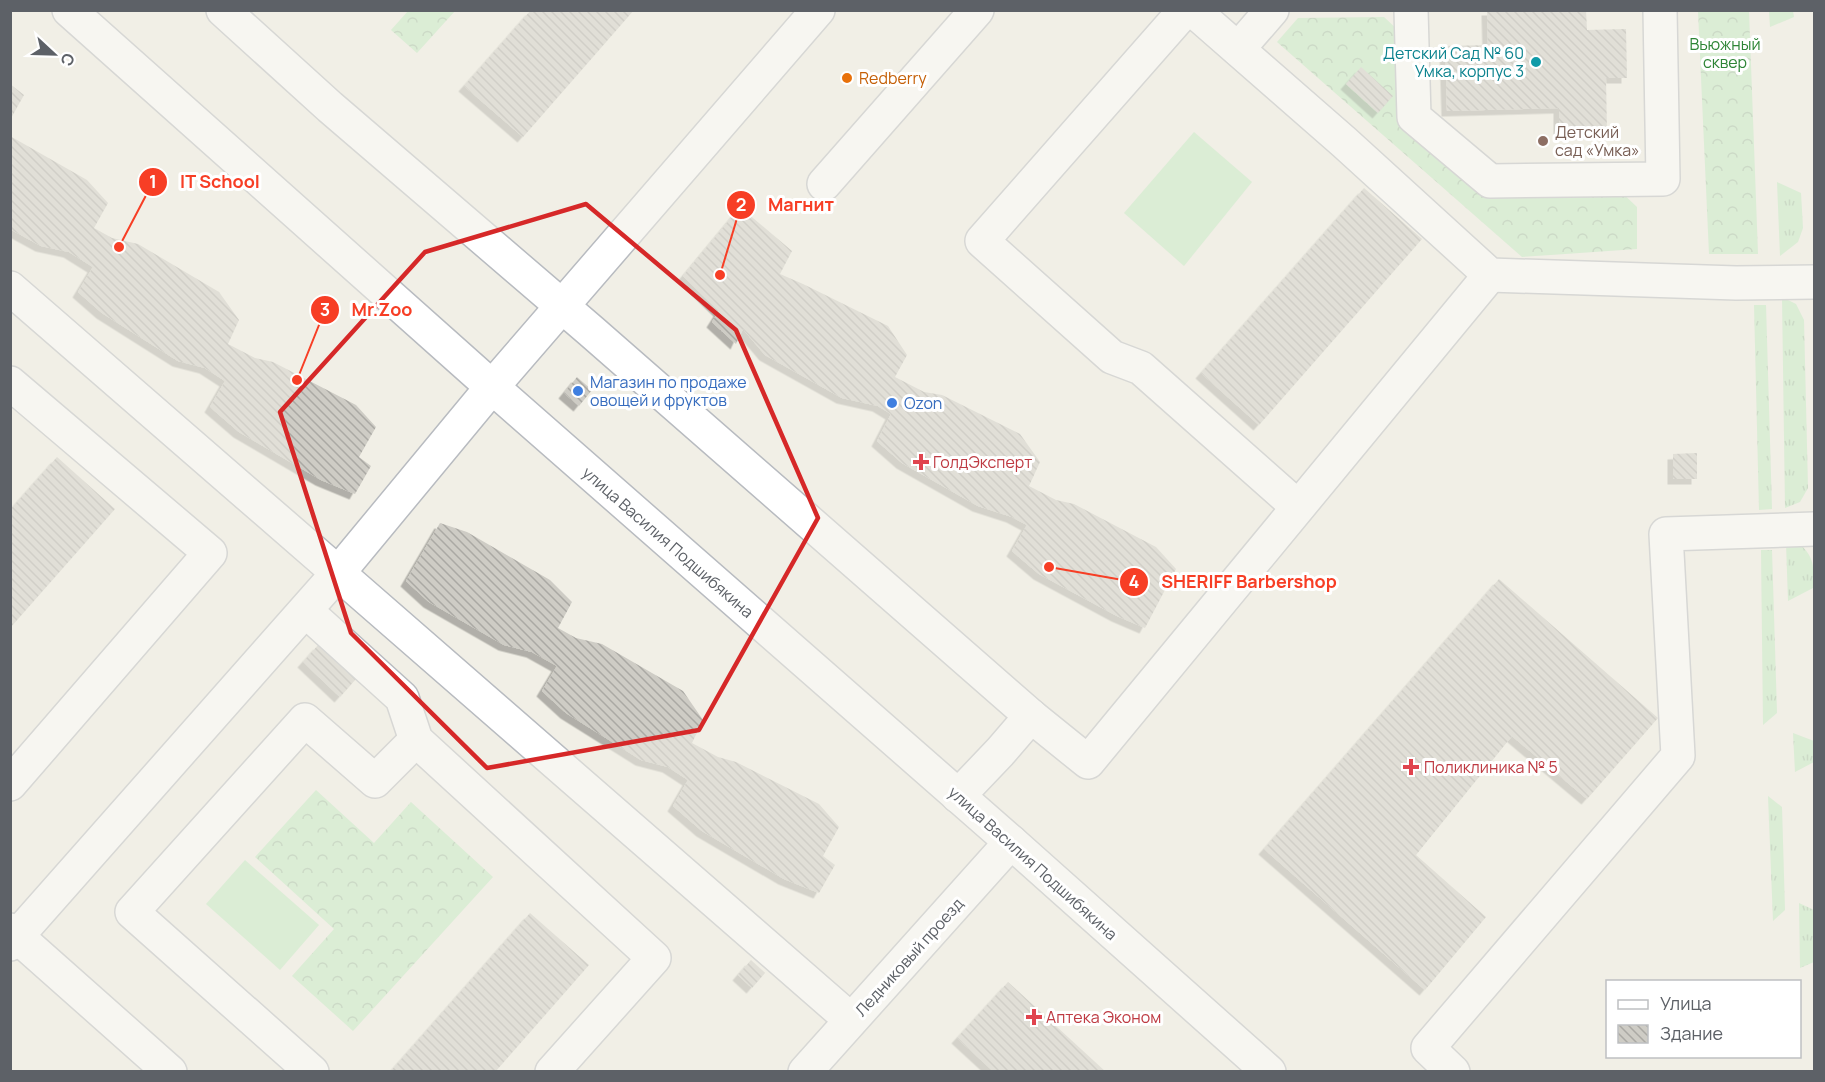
<svg xmlns="http://www.w3.org/2000/svg" width="1825" height="1082" viewBox="0 0 1825 1082" font-family="Manrope,sans-serif">
	<style>
		.grass { fill: url(#grass-tufts) }
		.forest { fill: url(#forest-crowns) }
		.garden { fill: #c1eac2 }
		.building { fill: url(#building-back-hatch); filter: url(#shadow) }
		.lines { fill: none; stroke-linecap: round; stroke-linejoin: round }
		.minor-casing { stroke: #b8bbc0; stroke-width: 36 }
		.minor { stroke: #fff; stroke-width: 33 }
		.marked { fill: none; stroke: #d62828; stroke-width: 4.5; stroke-linejoin: round }
		.culture-dot { fill: #0f9aa8; stroke: #fff; stroke-width: 2 }
		.food-dot { fill: #e8710a; stroke: #fff; stroke-width: 2 }
		.education-dot { fill: #8d6e63; stroke: #fff; stroke-width: 2 }
		.shop-dot { fill: #3f7fe0; stroke: #fff; stroke-width: 2 }
		.health-dot { fill: #e0444e; stroke: #fff; stroke-width: 2 }
		.labels { text-anchor: middle; stroke-width: 6; stroke-linejoin: round; paint-order: stroke }
		.park-label { font-size: 16px; fill: #2e8536; stroke: #fff }
		.culture-label { font-size: 16px; fill: #0d838f; stroke: #fff; text-anchor: end }
		.food-label { font-size: 16px; fill: #c56008; stroke: #fff; text-anchor: start }
		.education-label { font-size: 16px; fill: #785e54; stroke: #fff; text-anchor: start }
		.shop-label { font-size: 16px; fill: #366cbe; stroke: #fff; text-anchor: start }
		.health-label { font-size: 16px; fill: #be3a42; stroke: #fff; text-anchor: start }
		.street-label { font-size: 16px; fill: #5d6167; stroke: #fff }
		.leader { fill: none; stroke: #f73e25; stroke-width: 2 }
		.callout-dot { fill: #f73e25; stroke: #fff; stroke-width: 2 }
		.mark-label { font-size: 18px; text-anchor: middle; font-weight: bold; fill: #fff }
		.callout-label { font-size: 18px; text-anchor: middle; font-weight: bold; fill: #f73e25; stroke: #fff; stroke-width: 6; stroke-linejoin: round; paint-order: stroke }
	</style>
	<defs>
		<pattern id="grass-tufts" width="24" height="20" patternUnits="userSpaceOnUse" patternTransform="scale(1.5)"><rect width="24" height="20" fill="#c1eac2"/><path d="M3 7l-1-3M5 7V3M7 7l1-3M15 17l-1-3M17 17v-4M19 17l1-3" fill="none" stroke="#a0c1a1"/></pattern>
		<pattern id="forest-crowns" width="20" height="18" patternUnits="userSpaceOnUse" patternTransform="scale(1.5)"><rect width="20" height="18" fill="#c1eac2"/><path d="M2 6a3 3 0 1 1 6 0M12 15a3 3 0 1 1 6 0" fill="none" stroke="#a0c1a1"/></pattern>
		<pattern id="building-back-hatch" width="6" height="6" patternUnits="userSpaceOnUse" patternTransform="scale(1.5)"><rect width="6" height="6" fill="#ceccc5"/><path d="M-1 5l2 2M0 0l6 6M5-1l2 2" fill="none" stroke="#aaa9a4"/></pattern>
		<filter id="shadow"><feDropShadow dx="-5.5" dy="5.5" stdDeviation="0" flood-color="#0004"/></filter>
	</defs>
	<rect width="100%" height="100%" fill="#f1efe6"/>
	<!-- grass -->
	<g class="grass">
		<polygon points="1769,11 1793,11 1794,17 1770,27"/>
		<polygon points="1777,182 1801,193 1803,228 1798,242 1780,256"/>
		<polygon points="1782,297 1796,304 1804,320 1808,488 1800,502 1785,508"/>
		<polygon points="1754,305 1766,305 1772,509 1759,510"/>
		<path d="M1798 542C1815 558 1814 566 1813 588L1788 601 1786 543Z"/>
		<polygon points="1761,550 1772,550 1777,713 1763,725"/>
		<polygon points="1793,733 1814,741 1814,762 1795,772"/>
		<polygon points="1768,796 1782,807 1785,910 1773,921"/>
		<polygon points="1799,903 1814,910 1814,962 1800,968"/>
	</g>
	<!-- forest -->
	<g class="forest">
		<polygon points="408,11 408,10 455,11 417,53 391,30"/>
		<polygon points="1698,11 1749,11 1758,254 1709,254"/>
		<polygon points="1384,17 1400,32 1397,121 1485,190 1617,188 1637,207 1637,249 1522,257 1277,42 1298,18"/>
		<polygon points="316,790 374,843 411,802 493,877 353,1031 292,976 334,929 255,857"/>
	</g>
	<!-- garden -->
	<g class="garden">
		<polygon points="1194,132 1252,182 1184,266 1124,213"/>
		<polygon points="245,860 319,925 280,970 206,904"/>
	</g>
	<!-- building -->
	<g class="building">
		<polygon points="531,10 634,10 523,137 464,86"/>
		<polygon points="1487,10 1586,10 1587,30 1626,29 1627,78 1606,78 1607,133 1559,134 1559,108 1447,111 1445,46 1488,45"/>
		<polygon points="1361,67 1393,96 1378,113 1346,84"/>
		<polygon points="10,84 24,95 10,120"/>
		<polygon points="10,136 87,180 108,203 94,228 112,238 138,244 219,292 239,320 228,344 255,358 273,362 356,405 376,427 359,457 371,466 355,494 321,480 239,432 210,407 225,381 205,368 178,361 102,313 78,292 93,267 69,252 41,246 10,229"/>
		<polygon points="1364,188 1422,239 1259,425 1201,373"/>
		<polygon points="740,207 792,251 780,274 803,284 888,326 907,355 895,377 924,392 942,395 1020,434 1040,462 1029,486 1056,500 1074,504 1156,547 1176,569 1145,628 1117,616 1039,574 1012,551 1027,525 1012,517 978,506 902,463 877,441 891,414 878,406 842,398 765,355 743,329 736,344 712,322 719,311 683,276"/>
		<polygon points="577,377 592,390 579,406 564,393"/>
		<polygon points="1697,453 1697,479 1673,479 1673,454"/>
		<polygon points="57,457 115,509 10,628 10,510"/>
		<polygon points="440,523 467,532 550,580 572,602 558,628 576,638 602,644 683,691 703,720 692,743 718,757 736,762 819,804 839,827 823,856 835,865 819,893 784,879 702,831 673,806 688,780 668,767 641,760 566,713 542,691 557,666 532,652 504,645 429,602 406,581"/>
		<polygon points="1499,579 1658,718 1587,799 1512,736 1416,855 1486,917 1425,990 1264,849"/>
		<polygon points="319,644 356,679 340,697 303,662"/>
		<polygon points="530,913 589,965 495,1072 390,1072"/>
		<polygon points="751,960 765,973 752,988 738,975"/>
		<polygon points="1008,982 1106,1072 994,1072 957,1038"/>
	</g>
	<g class="lines">
		<defs>
			<g id="minor">
				<polyline points="69,10 492,387 1011,842 1269,1072"/>
				<polyline points="223,10 330,107 591,331 1031,716"/>
				<polyline points="1185,10 982,241 1112,357 1141,368 1298,507"/>
				<polyline points="1193,10 1344,142 1490,275 1736,283 1814,282"/>
				<polyline points="1411,10 1414,117 1490,181 1663,179 1660,10"/>
				<polyline points="1238,49 1272,10"/>
				<polyline points="824,184 977,10"/>
				<polyline points="10,288 338,573 492,387 818,10"/>
				<polyline points="10,383 210,553 10,784"/>
				<polyline points="306,611 402,698 416,740 654,958 552,1072"/>
				<polyline points="958,796 1000,752 1031,716 1088,762 1490,275"/>
				<polyline points="10,930 170,1072"/>
				<polyline points="10,944 338,573 851,1020"/>
				<polyline points="312,1072 132,912 305,720 375,781 416,740"/>
				<polyline points="805,1072 1011,842"/>
				<polyline points="1453,1072 1428,1048 1678,756 1666,534 1814,529"/>
			</g>
		</defs>
		<!-- minor casing -->
		<use href="#minor" class="minor-casing"/>
		<!-- minor -->
		<use href="#minor" class="minor"/>
	</g>
	<!-- marked area -->
	<path d="M0 0H1825V1082H0ZM586 204 736 330 818 518 699 730 487 768 351 633 280 412 425 252Z" fill="#f1efe6" fill-opacity=".55" fill-rule="evenodd"/>
	<path class="marked" d="M586 204 736 330 818 518 699 730 487 768 351 633 280 412 425 252Z"/>
	<!-- markers -->
	<circle class="culture-dot" cx="1536" cy="62" r="6"/>
	<circle class="food-dot" cx="847" cy="78" r="6"/>
	<circle class="education-dot" cx="1543" cy="141" r="6"/>
	<g class="shop-dot">
		<circle cx="578" cy="391" r="6"/>
		<circle cx="892" cy="403" r="6"/>
	</g>
	<g class="health-dot">
		<path d="M918 453h6v6h6v6h-6v6h-6v-6h-6v-6h6z"/>
		<path d="M1408 758h6v6h6v6h-6v6h-6v-6h-6v-6h6z"/>
		<path d="M1031 1008h6v6h6v6h-6v6h-6v-6h-6v-6h6z"/>
	</g>
	<g class="labels">
		<!-- park labels -->
		<g class="park-label">
			<text x="1725" y="50">Вьюжный<tspan x="1725" dy="18">сквер</tspan></text>
		</g>
		<!-- culture labels -->
		<g class="culture-label">
			<text x="1524" y="59">Детский Сад № 60<tspan x="1524" dy="18">Умка, корпус 3</tspan></text>
		</g>
		<!-- food labels -->
		<g class="food-label">
			<text x="859" y="84">Redberry</text>
		</g>
		<!-- education labels -->
		<g class="education-label">
			<text x="1555" y="138">Детский<tspan x="1555" dy="18">сад «Умка»</tspan></text>
		</g>
		<!-- shop labels -->
		<g class="shop-label">
			<text x="590" y="388">Магазин по продаже<tspan x="590" dy="18">овощей и фруктов</tspan></text>
			<text x="904" y="409">Ozon</text>
		</g>
		<!-- health labels -->
		<g class="health-label">
			<text x="933" y="468">ГолдЭксперт</text>
			<text x="1424" y="773">Поликлиника № 5</text>
			<text x="1046" y="1023">Аптека Эконом</text>
		</g>
		<!-- street labels -->
		<g class="street-label">
			<text transform="translate(668 542) rotate(41)" y="6">улица Василия Подшибякина</text>
			<text transform="translate(1033 863) rotate(42)" y="6">улица Василия Подшибякина</text>
			<text transform="translate(909 957) rotate(-48)" y="6">Ледниковый проезд</text>
		</g>
	</g>
	<!-- callouts -->
	<path class="leader" d="M119 247L153 182M720 275L741 205M297 380L325 310M1049 567L1134 582"/>
	<g class="callout-dot">
		<circle cx="119" cy="247" r="6"/>
		<circle cx="720" cy="275" r="6"/>
		<circle cx="297" cy="380" r="6"/>
		<circle cx="1049" cy="567" r="6"/>
		<circle cx="153" cy="182" r="15"/>
		<circle cx="741" cy="205" r="15"/>
		<circle cx="325" cy="310" r="15"/>
		<circle cx="1134" cy="582" r="15"/>
	</g>
	<g class="mark-label">
		<text x="153" y="188">1</text>
		<text x="741" y="211">2</text>
		<text x="325" y="316">3</text>
		<text x="1134" y="588">4</text>
	</g>
	<g class="callout-label">
		<text x="220" y="188">IT School</text>
		<text x="801" y="211">Магнит</text>
		<text x="382" y="316">Mr.Zoo</text>
		<text x="1249" y="588">SHERIFF Barbershop</text>
	</g>
	<!-- border -->
	<rect width="1825" height="1082" fill="none" stroke="#5d6167" stroke-width="24"/>
	<!-- legend -->
	<rect x="1606" y="980" width="195" height="78" fill="#ffffff" stroke="#bec0c2" stroke-width="1.5"/>
	<rect x="1618" y="1000" width="30" height="9" fill="#ffffff" stroke="#bec0c2" stroke-width="1.5"/>
	<text x="1660" y="1010" font-size="18" fill="#5d6167">Улица</text>
	<rect x="1618" y="1025" width="30" height="18" fill="url(#building-back-hatch)" stroke="#bec0c2" stroke-width="1.5"/>
	<text x="1660" y="1040" font-size="18" fill="#5d6167">Здание</text>
	<!-- north arrow -->
	<g transform="translate(54 54) rotate(112)" stroke="#ffffff" stroke-width="4.5" paint-order="stroke">
	<path d="M0-4.5L10 22L0 15L-10 22Z" fill="#5d6167"/>
	<text y="-9" font-size="16" font-weight="bold" text-anchor="middle" fill="#5d6167">С</text>
	</g>
</svg>
